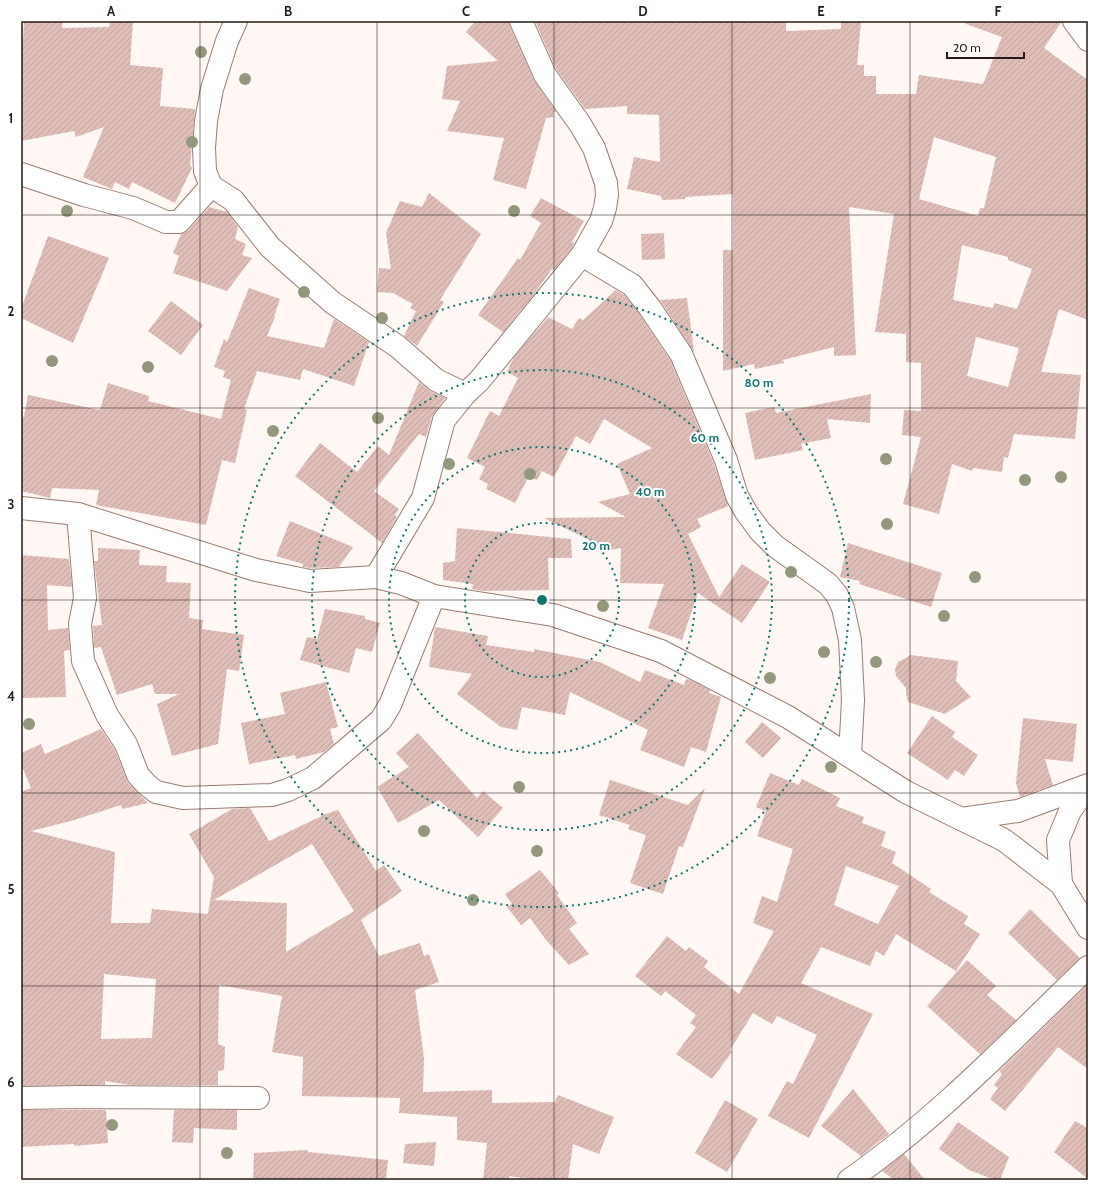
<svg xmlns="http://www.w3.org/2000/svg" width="1109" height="1201" viewBox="0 0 1109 1201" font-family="Cabin,sans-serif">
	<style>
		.building { fill: url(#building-hatch); fill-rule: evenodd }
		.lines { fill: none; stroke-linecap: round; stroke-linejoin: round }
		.street-casing { stroke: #987b6f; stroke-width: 24 }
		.street { stroke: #fff; stroke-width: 22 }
		.tree { fill: #93987c }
		.grid { fill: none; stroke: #251a15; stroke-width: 1; stroke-opacity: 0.55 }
		.ring { fill: none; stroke: #0f766e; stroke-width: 2; stroke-dasharray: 2 4 }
		.centre { fill: #0f766e; stroke: #fff; stroke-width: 2 }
		.ring-label { font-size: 12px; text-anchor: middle; font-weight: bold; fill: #0f766e; stroke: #fff; stroke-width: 4; stroke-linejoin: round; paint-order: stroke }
		.neatline { fill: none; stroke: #251a15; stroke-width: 1.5 }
		.grid-label { font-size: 13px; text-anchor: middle; font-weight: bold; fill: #251a15 }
	</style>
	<defs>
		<pattern id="building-hatch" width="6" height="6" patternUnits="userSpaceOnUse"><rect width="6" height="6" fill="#e0bdb7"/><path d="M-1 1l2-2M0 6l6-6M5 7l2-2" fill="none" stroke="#c0a29c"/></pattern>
	</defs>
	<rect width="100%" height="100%" fill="#fef7f4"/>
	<!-- building -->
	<g class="building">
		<polygon points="24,21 63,21 62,28 109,27 110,21 133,21 130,65 163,68 160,106 195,109 190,166 192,167 192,168 175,203 132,182 129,189 115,182 112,189 83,177 104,127 76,137 74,131 21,141 21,40 23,40"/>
		<polygon points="476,21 509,21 510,26 534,80 556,112 553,112 554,117 546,118 526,189 493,180 504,138 447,131 460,101 442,99 447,66 498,61 466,32"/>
		<path d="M535 21H786V31L841 29V21H861L857 65H864V76H876V94H916L919 75 983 84 1002 37 966 24V21H1062L1044 48 1088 80V320L1059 309 1041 372 1081 375 1075 439 1014 434 1008 458 1004 457 1002 472 973 468 972 471 952 464 939 514 903 504 921 437 902 435 904 410 921 411V363L906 362V334L875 332 894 214 849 207 856 355 834 356V347L783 360 784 363 755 369 754 364 723 371V250H733V194L685 197V199L662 200 661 196 627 189 634 157 660 162 659 115 627 114V106L585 109 556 69ZM934 137 996 157 984 208H980L978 216 919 199ZM962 245 1008 257V260L1032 269 1017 309 994 303 993 308 953 300ZM976 337 1019 348 1008 387 967 376Z"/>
		<polygon points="429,193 481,234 440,300 444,302 417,346 404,336 416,311 410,308 413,304 393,293 377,292 379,268 391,269 386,233 400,201 422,207"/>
		<polygon points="541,198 584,221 572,242 574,243 572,248 554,270 552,269 534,294 503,332 478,315 518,258 520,260 541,223 530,216"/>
		<polygon points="209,207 227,212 238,227 235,239 246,244 242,255 252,258 227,291 173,273 179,256 173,253 181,234 188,231"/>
		<polygon points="664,233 665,259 642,260 641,234"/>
		<polygon points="48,236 109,258 73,343 21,318 21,309"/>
		<polygon points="249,288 280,299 274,316 275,317 267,336 324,348 334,319 369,342 354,386 303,369 300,380 257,371 244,409 247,410 235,463 222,460 206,525 96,505 99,490 52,488 50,498 21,491 21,416 24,417 28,395 100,410 108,383 149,396 148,401 221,419 231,380 223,377 225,371 214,367 224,339 227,342"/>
		<polygon points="616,290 624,295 640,315 670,360 714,464 728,506 697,519 701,527 688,534 719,597 742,564 770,582 742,623 698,593 682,640 648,628 664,584 620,583 621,548 610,550 544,518 626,517 598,502 630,494 617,464 652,448 604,419 590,444 576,436 554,477 542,471 537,480 529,476 515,503 486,489 488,484 479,479 485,467 467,458 490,411 499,416 518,378 507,372 514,357 548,317 572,329 579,318 583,320"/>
		<polygon points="687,298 694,352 660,300"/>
		<polygon points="171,301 203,325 181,355 148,331"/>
		<polygon points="419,382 430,391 445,398 432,416 426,437 419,434 374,491 399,509 395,515 397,517 382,543 295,476 320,443 357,472 378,446 389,455"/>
		<polygon points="871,394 870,423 827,419 831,438 801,444 803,450 755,460 745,413 774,407 776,413"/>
		<polygon points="290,521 353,547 339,567 311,568 303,567 303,564 276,556"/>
		<polygon points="457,528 571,539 572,558 548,558 549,590 484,591 472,589 473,584 443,580 443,563 455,561"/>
		<polygon points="848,543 942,573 931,607 859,584 860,581 840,577"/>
		<polygon points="98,548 140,550 139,565 167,566 166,582 191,583 189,618 203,620 202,629 244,635 239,671 227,669 218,744 172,756 157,704 179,694 155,694 152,684 117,695 101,647 94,648 93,626 102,625 94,561 98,561"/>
		<polygon points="21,555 69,559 72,587 47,585 48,630 68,628 70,650 64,651 66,697 21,698"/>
		<polygon points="325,609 365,616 365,619 380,623 372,652 356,648 349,673 300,660 307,637 317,639"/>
		<polygon points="435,627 488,636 486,645 534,652 534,649 600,662 640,682 645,670 684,685 686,679 690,680 710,690 709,693 721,697 706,752 691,747 684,767 640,750 648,730 570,692 565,715 522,707 517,730 501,727 457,694 472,674 429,667"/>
		<polygon points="911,655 958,661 956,681 971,697 945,714 908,702 906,694 906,688 896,676 895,669 898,662"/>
		<polygon points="326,682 338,727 330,729 334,744 324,752 296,759 295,755 249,764 241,723 285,714 280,693"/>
		<polygon points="932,716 955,732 952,737 978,755 964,776 955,770 948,780 907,753"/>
		<polygon points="1023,718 1077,724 1073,762 1045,759 1053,785 1020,797 1016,783"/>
		<polygon points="762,722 781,738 763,758 745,742"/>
		<path d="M101 729 115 750 128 783 148 803 122 809 121 805 71 821 31 831 115 852 111 923H150L152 909 208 914 214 877 189 834 232 809 250 808 269 841 326 814 338 810 376 871 384 865 402 891 361 920 379 956 420 943 424 956 429 954 439 982 415 990 424 1058 423 1092 492 1090V1103L555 1102 558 1095 614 1117 599 1154 573 1144 568 1180H533L509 1176V1180H483L487 1143 457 1140V1117L399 1113 400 1098 302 1096 303 1057 272 1052 282 996 219 985 218 1044 225 1047 224 1070 218 1071V1085H130L105 1081V1085L21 1086V792L31 788 21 764V753L41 744 45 754ZM312 844 354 911 286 952 287 903 214 900ZM104 974 156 979 152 1038 101 1039Z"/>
		<polygon points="418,733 477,798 483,791 503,808 478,837 439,800 398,823 377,787 409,767 396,753"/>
		<path d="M770 773 799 785 802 779 840 798 836 806 864 817 862 823 886 832 881 846 896 852 892 863 931 889 929 892 968 916 964 924 980 934 956 971 896 934 884 956 876 951 870 966 821 947 801 983 873 1014 809 1138 768 1116 787 1081 793 1084 817 1035 777 1016 772 1024 753 1013 730 1050 732 1052 712 1079 676 1054 696 1027 690 1023 696 1015 665 991 661 996 635 976 667 936 686 951 689 947 708 961 704 967 739 994 774 931 753 923 762 896 777 902 793 849 757 836 766 811 756 807ZM846 866 899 886 878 924 834 905Z"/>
		<polygon points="610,780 688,805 705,788 683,847 679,846 663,894 630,883 646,835 628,829 630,825 599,815"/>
		<polygon points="540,870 559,893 557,895 577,923 569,929 589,954 569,965 546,940 530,918 521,925 507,907 512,904 505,894"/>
		<polygon points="1030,909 1080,958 1057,980 1008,933"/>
		<polygon points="967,960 996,986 987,995 1016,1020 980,1054 927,1006"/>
		<polygon points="1088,984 1088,1069 1058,1047 1005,1111 990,1099 998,1088 994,1085 1002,1074 999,1071"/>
		<polygon points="853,1089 889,1134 861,1156 821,1126"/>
		<polygon points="725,1100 758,1119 727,1172 695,1153"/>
		<polygon points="21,1110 106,1110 108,1143 74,1146 74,1144 21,1147"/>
		<polygon points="174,1110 237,1110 237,1130 194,1128 193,1143 172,1142"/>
		<polygon points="1075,1121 1088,1128 1088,1179 1054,1152"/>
		<polygon points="958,1122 1009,1157 1000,1180 995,1180 969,1170 939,1149"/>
		<polygon points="436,1142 434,1166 403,1163 405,1144"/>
		<polygon points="307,1150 308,1152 388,1160 386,1180 253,1180 254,1153"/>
		<polygon points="904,1154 925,1180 895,1180 882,1171"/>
	</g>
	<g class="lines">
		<defs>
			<g id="street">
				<polyline points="236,21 227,41 212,89 206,121 204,148 205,171 211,186 233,200 270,247 333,303 397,346 436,380 465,394"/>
				<polyline points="1074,21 1088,40"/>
				<polyline points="21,174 84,195 133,208 166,222 179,222 211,186"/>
				<polyline points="582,255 632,285 650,308 681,354 726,460 737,496 746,512 760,531 775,546 828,584 837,595 843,608 850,640 853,700 850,756"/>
				<polyline points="21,508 78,514 256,570 310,581 376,577 401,583 434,596 553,615 661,651 788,717 906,792 1004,840 1061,884 1088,928"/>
				<polyline points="78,514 85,598 80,624 83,661 107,715 126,744 138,775 146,784 156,792 183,798 272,795 288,790 313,778 381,720 390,705 434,596"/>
				<polyline points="376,577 423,498 444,420 465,394 479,381 582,255 601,221 605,208 607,195 606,183 594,148 580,124 545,75 521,21"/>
				<polyline points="961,819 1018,811 1088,785"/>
				<polyline points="1061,884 1058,840 1070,811 1088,786"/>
				<polyline points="21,1098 80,1097 258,1098"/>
				<path d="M849 1180C937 1119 1011 1041 1088 967"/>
			</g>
		</defs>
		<!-- street casing -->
		<use href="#street" class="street-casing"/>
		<!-- street -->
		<use href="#street" class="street"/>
	</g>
	<!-- trees -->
	<g class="tree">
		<circle cx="201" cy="52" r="6"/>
		<circle cx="245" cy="79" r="6"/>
		<circle cx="192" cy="142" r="6"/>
		<circle cx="67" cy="211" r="6"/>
		<circle cx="514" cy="211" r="6"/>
		<circle cx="304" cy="292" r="6"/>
		<circle cx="382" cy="318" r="6"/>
		<circle cx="52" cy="361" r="6"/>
		<circle cx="148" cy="367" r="6"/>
		<circle cx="378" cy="418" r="6"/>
		<circle cx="273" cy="431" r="6"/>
		<circle cx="886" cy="459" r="6"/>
		<circle cx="449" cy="464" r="6"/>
		<circle cx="530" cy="474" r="6"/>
		<circle cx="1061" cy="477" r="6"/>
		<circle cx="1025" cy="480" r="6"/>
		<circle cx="887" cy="524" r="6"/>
		<circle cx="791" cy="572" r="6"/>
		<circle cx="975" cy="577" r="6"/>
		<circle cx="603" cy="606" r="6"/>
		<circle cx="944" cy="616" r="6"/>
		<circle cx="824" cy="652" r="6"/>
		<circle cx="876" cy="662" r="6"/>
		<circle cx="770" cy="678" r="6"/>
		<circle cx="29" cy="724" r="6"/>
		<circle cx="831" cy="767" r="6"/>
		<circle cx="519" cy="787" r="6"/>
		<circle cx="424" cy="831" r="6"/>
		<circle cx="537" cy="851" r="6"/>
		<circle cx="473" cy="900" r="6"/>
		<circle cx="112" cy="1125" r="6"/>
		<circle cx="227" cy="1153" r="6"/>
	</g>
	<!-- grid -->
	<path class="grid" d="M200 21V1180M377 21V1180M554 21V1180M732 21V1180M910 21V1180M21 215H1088M21 408H1088M21 600H1088M21 793H1088M21 986H1088"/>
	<!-- distance rings -->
	<g class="ring">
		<circle cx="542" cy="600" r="77"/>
		<circle cx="542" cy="600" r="153"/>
		<circle cx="542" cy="600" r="230"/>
		<circle cx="542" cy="600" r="307"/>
	</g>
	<circle cx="542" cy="600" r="6" class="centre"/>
	<g class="ring-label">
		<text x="759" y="387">80 m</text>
		<text x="705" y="442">60 m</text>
		<text x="650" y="496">40 m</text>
		<text x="596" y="550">20 m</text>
	</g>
	<!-- border -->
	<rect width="1109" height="1201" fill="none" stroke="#ffffff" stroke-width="44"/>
	<!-- scale -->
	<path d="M947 52v6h77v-6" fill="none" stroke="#251a15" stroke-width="2"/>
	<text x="953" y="52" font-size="12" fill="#251a15" stroke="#ffffff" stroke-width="3" paint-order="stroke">20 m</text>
	<rect x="22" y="22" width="1065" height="1157" class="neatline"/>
	<g class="grid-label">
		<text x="111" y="16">A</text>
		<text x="288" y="16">B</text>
		<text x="466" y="16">C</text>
		<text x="643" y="16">D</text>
		<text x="821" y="16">E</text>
		<text x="998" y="16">F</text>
		<text x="11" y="123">1</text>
		<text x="11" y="316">2</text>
		<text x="11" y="509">3</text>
		<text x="11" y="701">4</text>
		<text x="11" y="894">5</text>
		<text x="11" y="1087">6</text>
	</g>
</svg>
